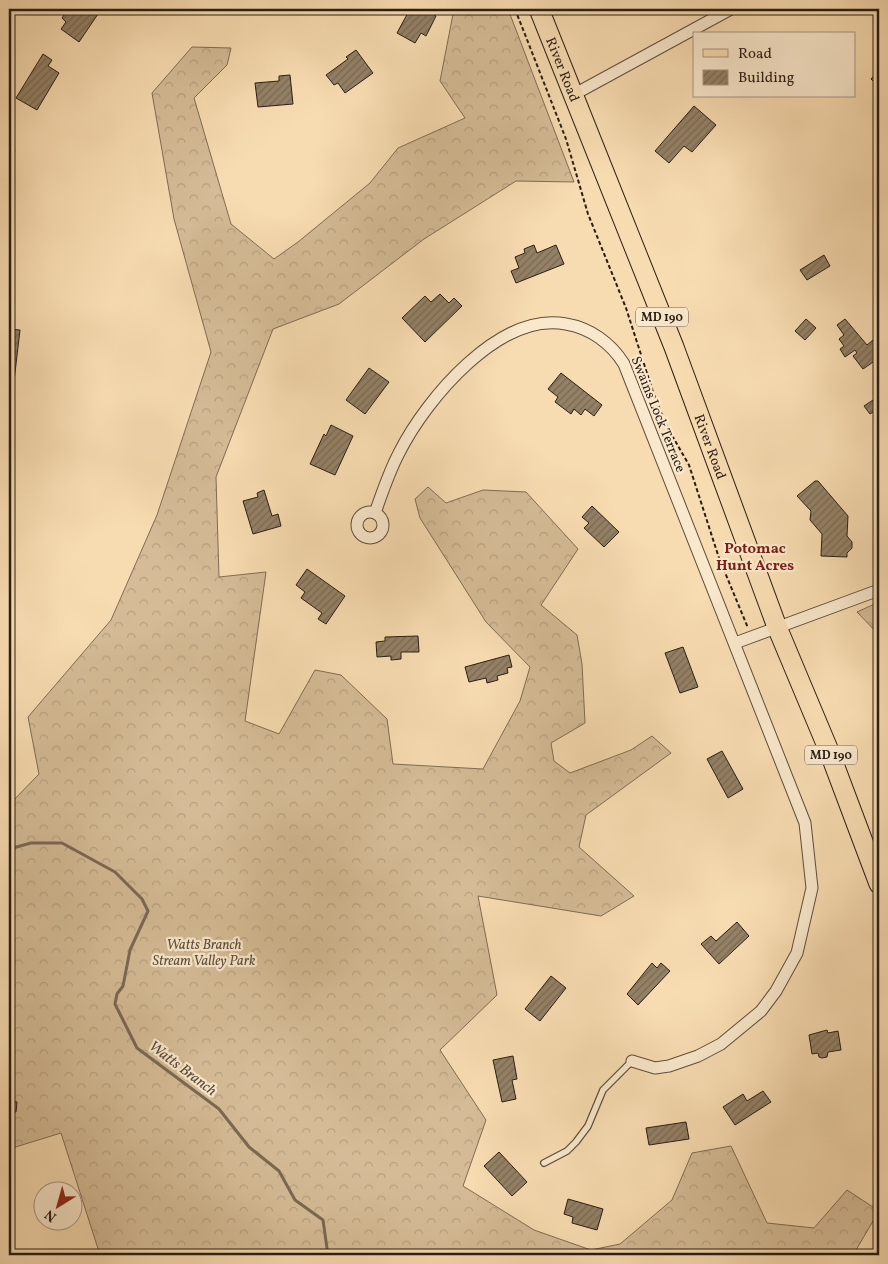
<svg xmlns="http://www.w3.org/2000/svg" width="888" height="1264" viewBox="0 0 888 1264" font-family="Vollkorn,serif">
	<style>
		.forest { fill: url(#forest-crowns); stroke: #7e6d56 }
		.lines { fill: none; stroke-linecap: round; stroke-linejoin: round }
		.stream { stroke: #7a6953; stroke-width: 3 }
		.building { fill: url(#building-hatch); stroke: #281e15 }
		.service-casing { stroke: #5c4e3c; stroke-width: 8 }
		.minor-casing { stroke: #5c4e3c; stroke-width: 13 }
		.primary-casing { stroke: #281e15; stroke-width: 21 }
		.path { stroke: #281e15; stroke-width: 2; stroke-dasharray: 4 2.5; stroke-linecap: butt }
		.service { stroke: #fae8cc; stroke-width: 5.5 }
		.minor { stroke: #fae8cc; stroke-width: 11 }
		.primary { stroke: #f8dcb1; stroke-width: 19 }
		.labels { text-anchor: middle; stroke-width: 4.5; stroke-linejoin: round; paint-order: stroke }
		.shield { fill: #fae8cc; stroke: #675b4c; stroke-width: 1 }
		.shield-label { font-size: 12px; font-weight: bold; fill: #281e15 }
		.street-label { font-size: 14px; fill: #281e15; stroke: #fae8cc }
		.park-label { font-size: 14px; font-style: italic; fill: #5c4d3c; stroke: #fae8cc }
		.neighbourhood-label { font-size: 15px; font-weight: bold; fill: #7a1f14; stroke: #fae8cc }
		.water-label { font-size: 15px; font-style: italic; fill: #584a39; stroke: #fae8cc }
	</style>
	<defs>
		<pattern id="forest-crowns" width="20" height="18" patternUnits="userSpaceOnUse" patternTransform="scale(1.25)"><rect width="20" height="18" fill="#d5bc96"/><path d="M2 6a3 3 0 1 1 6 0M12 15a3 3 0 1 1 6 0" fill="none" stroke="#b7a180"/></pattern>
		<pattern id="building-hatch" width="6" height="6" patternUnits="userSpaceOnUse" patternTransform="scale(1.25)"><rect width="6" height="6" fill="#948166"/><path d="M-1 1l2-2M0 6l6-6M5 7l2-2" fill="none" stroke="#796953"/></pattern>
	</defs>
	<rect width="100%" height="100%" fill="#f8dcb1"/>
	<filter id="stains"><feTurbulence type="fractalNoise" baseFrequency=".004" numOctaves="4"/><feColorMatrix values="0 0 0 0 .2 0 0 0 0 .09 0 0 0 0 .02 0 0 0 .5 -.17"/></filter>
	<radialGradient id="worn" r=".72"><stop offset=".6" stop-color="#630" stop-opacity="0"/><stop offset="1" stop-color="#630" stop-opacity=".3"/></radialGradient>
	<!-- forest -->
	<g class="forest">
		<polygon points="454,9 508,9 574,182 516,181 424,239 339,304 273,329 216,477 219,577 266,572 245,721 279,734 315,670 341,675 387,719 393,764 483,769 520,701 530,667 486,622 420,518 415,499 428,487 446,503 483,490 526,492 578,549 541,605 577,635 582,664 585,723 551,743 554,761 570,773 631,750 652,736 671,753 586,815 579,847 634,896 601,916 478,896 497,995 440,1050 486,1120 463,1186 534,1230 591,1250 620,1244 672,1200 692,1153 731,1146 767,1223 814,1228 847,1190 879,1211 856,1250 858,1255 100,1255 61,1133 9,1149 9,805 39,774 28,717 111,620 157,515 211,352 174,219 152,93 192,47 231,48 227,65 194,98 231,224 274,259 298,242 370,183 398,148 465,118 440,81"/>
		<polygon points="879,602 879,635 857,612"/>
	</g>
	<g class="lines">
		<!-- stream -->
		<polyline class="stream" points="9,849 31,843 62,843 115,872 142,899 148,911 130,950 123,986 117,994 115,1004 137,1048 219,1109 249,1147 279,1171 295,1200 323,1220 328,1255"/>
	</g>
	<!-- building -->
	<g class="building">
		<polygon points="68,9 97,9 95,12 98,14 79,42 61,29 66,22 62,18"/>
		<polygon points="410,9 433,9 431,13 436,16 426,36 421,33 415,43 397,33"/>
		<polygon points="356,50 373,73 345,93 338,83 334,85 326,75 348,59 346,57"/>
		<polygon points="43,54 52,60 48,66 59,73 37,110 16,98"/>
		<polygon points="879,70 879,87 871,79"/>
		<polygon points="290,75 293,104 258,107 255,83 279,81 279,76"/>
		<polygon points="694,106 716,125 692,152 684,146 669,163 655,151"/>
		<polygon points="9,146 15,151 10,159 13,161 9,168"/>
		<polygon points="534,245 537,253 556,245 564,264 516,283 511,271 519,268 515,257 525,253 524,249"/>
		<polygon points="824,255 830,266 807,280 800,270"/>
		<polygon points="440,294 449,303 454,298 462,306 425,342 402,318 425,296 431,302"/>
		<polygon points="806,319 816,328 805,340 795,331"/>
		<polygon points="845,319 867,345 873,340 879,349 879,358 863,369 853,356 857,353 855,350 845,357 840,349 844,346 839,339 844,335 837,325"/>
		<polygon points="9,329 20,330 14,381 9,381"/>
		<polygon points="369,368 389,382 365,414 346,400"/>
		<polygon points="561,373 602,405 594,416 585,409 581,415 574,409 571,414 555,402 558,397 548,389"/>
		<polygon points="879,396 879,408 870,414 864,406"/>
		<polygon points="331,425 353,436 335,475 310,464 324,434 326,436"/>
		<polygon points="815,481 818,481 848,516 847,536 852,542 852,548 847,553 847,557 821,556 822,534 810,520 811,511 797,496"/>
		<polygon points="264,490 272,516 278,514 281,526 253,534 243,501 258,497 257,493"/>
		<polygon points="592,506 619,532 604,547 584,528 589,523 582,517"/>
		<polygon points="307,569 345,596 326,624 318,619 322,613 301,598 305,592 296,585"/>
		<polygon points="418,636 419,652 401,652 401,659 391,660 391,656 377,657 376,642 385,641 385,637"/>
		<polygon points="683,647 698,687 680,693 665,653"/>
		<polygon points="509,655 512,667 507,668 508,673 497,676 498,680 487,683 486,678 469,682 465,667"/>
		<polygon points="722,751 743,789 728,798 707,759"/>
		<polygon points="737,922 749,936 719,964 701,944 711,936 716,941"/>
		<polygon points="652,963 657,968 661,963 670,971 638,1005 627,994"/>
		<polygon points="551,976 566,988 540,1021 525,1009"/>
		<polygon points="827,1030 828,1033 838,1031 841,1050 828,1052 827,1057 822,1058 819,1057 818,1053 812,1054 809,1035"/>
		<polygon points="513,1056 517,1079 512,1080 516,1099 502,1102 493,1060"/>
		<polygon points="763,1091 771,1102 735,1125 723,1107 743,1094 747,1101"/>
		<polygon points="10,1101 17,1102 16,1112 9,1112"/>
		<polygon points="686,1122 689,1139 649,1145 646,1128"/>
		<polygon points="499,1152 527,1182 512,1196 484,1166"/>
		<polygon points="568,1199 603,1209 597,1230 572,1223 573,1217 564,1214"/>
	</g>
	<g class="lines">
		<defs>
			<polyline id="service" points="544,1163 567,1151 576,1142 588,1126 603,1090 632,1061"/>
			<g id="minor">
				<polyline points="573,95 731,9"/>
				<circle cx="370" cy="525" r="13"/>
				<path d="M375 513C382 493 389 472 399 453 426 399 500 311 566 324 590 328 611 343 624 364L805 823 812 888 797 953 776 991 761 1011 721 1044 698 1056 669 1066 655 1068 632 1061"/>
				<polyline points="735,643 879,590"/>
			</g>
			<g id="primary">
				<path id="s1" d="M539 9 674 347 777 627 829 751 879 884"/>
			</g>
		</defs>
		<!-- service casing -->
		<use href="#service" class="service-casing"/>
		<!-- minor casing -->
		<use href="#minor" class="minor-casing"/>
		<!-- primary casing -->
		<use href="#primary" class="primary-casing"/>
		<!-- path -->
		<polyline class="path" points="515,9 566,139 588,214 626,308 653,392 666,425 689,465 719,558 748,628"/>
		<!-- service -->
		<use href="#service" class="service"/>
		<!-- minor -->
		<use href="#minor" class="minor"/>
		<!-- primary -->
		<use href="#primary" class="primary"/>
	</g>
	<g class="labels">
		<!-- shield labels -->
		<g class="shield">
			<rect x="636" y="307.5" width="52" height="19" rx="4"/>
			<rect x="805" y="745.5" width="52" height="19" rx="4"/>
		</g>
		<g class="shield-label">
			<text x="662" y="321">MD 190</text>
			<text x="831" y="759">MD 190</text>
		</g>
		<!-- street labels -->
		<g class="street-label">
			<text dy="5" stroke="none"><textPath href="#s1" startOffset="65">River Road</textPath></text>
			<text transform="translate(659 414) rotate(68)" y="5">Swains Lock Terrace</text>
			<text dy="5" stroke="none"><textPath href="#s1" startOffset="470">River Road</textPath></text>
		</g>
		<!-- park labels -->
		<g class="park-label">
			<text x="204" y="949">Watts Branch<tspan x="204" dy="16">Stream Valley Park</tspan></text>
		</g>
		<!-- neighbourhood labels -->
		<g class="neighbourhood-label">
			<text x="755" y="553">Potomac<tspan x="755" dy="17">Hunt Acres</tspan></text>
		</g>
		<!-- water labels -->
		<g class="water-label">
			<text transform="translate(183 1068) rotate(37)" y="5">Watts Branch</text>
		</g>
	</g>
	<!-- margin -->
	<rect width="888" height="1264" fill="none" stroke="#f8dcb1" stroke-width="30"/>
	<rect x="10" y="10" width="868" height="1244" fill="none" stroke="#281e15" stroke-width="2.5"/>
	<rect x="15" y="15" width="858" height="1234" fill="none" stroke="#281e15"/>
	<!-- legend -->
	<rect x="693" y="32" width="162" height="65" fill="#fae8cc" stroke="#a69783"/>
	<rect x="703" y="49" width="25" height="8" fill="#f8dcb1" stroke="#a69783"/>
	<text x="738" y="58" font-size="15" fill="#281e15">Road</text>
	<rect x="703" y="70" width="25" height="15" fill="url(#building-hatch)" stroke="#a69783"/>
	<text x="738" y="82" font-size="15" fill="#281e15">Building</text>
	<!-- north arrow -->
	<g transform="translate(58 1206) rotate(217)"><circle r="24" fill="#fae8cc" stroke="#a69783"/>
	<path d="M0-4L9 19L0 12L-9 19Z" fill="#8f2418"/>
	<text y="-8" font-size="14" font-weight="bold" text-anchor="middle" fill="#281e15">N</text>
	</g>
	<rect width="100%" height="100%" filter="url(#stains)"/>
	<rect width="100%" height="100%" fill="url(#worn)"/>
</svg>
